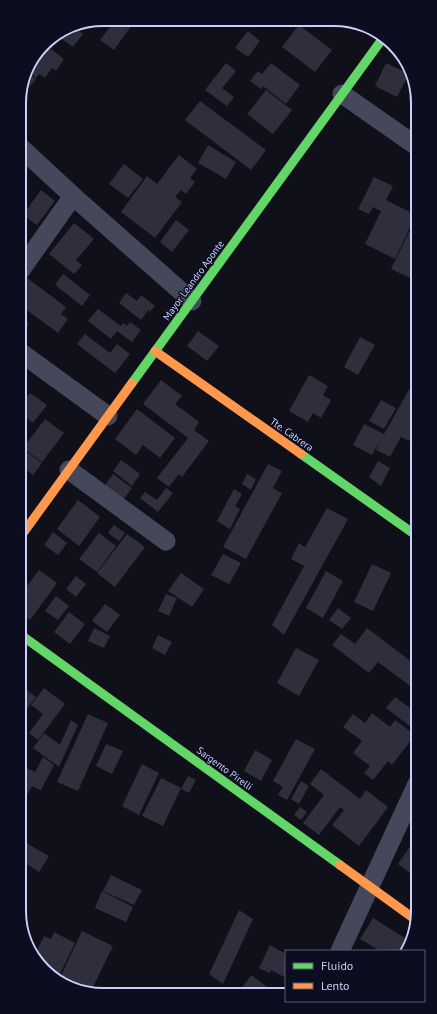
<svg xmlns="http://www.w3.org/2000/svg" width="437" height="1014" viewBox="0 0 437 1014" font-family="'PT Sans',sans-serif">
	<style>
		.building { fill: #2e2e3c }
		.lines { fill: none; stroke-linecap: round; stroke-linejoin: round }
		.street { stroke: #45485b; stroke-width: 19 }
		.fast { stroke: #63d668; stroke-width: 9 }
		.slow { stroke: #ff974d; stroke-width: 9 }
		.labels { text-anchor: middle; stroke-width: 3; stroke-linejoin: round; paint-order: stroke }
		.street-label { font-size: 10px; fill: #cbcffd; stroke: #0c0d1e }
		.rim { fill: none; stroke: #cbcffd; stroke-width: 2 }
	</style>
	<rect width="100%" height="100%" fill="#10101a"/>
	<!-- building -->
	<g class="building">
		<polygon points="109,19 136,19 114,50 100,40 114,22"/>
		<polygon points="72,25 83,34 73,47 59,37 54,44 48,40"/>
		<polygon points="299,25 332,50 315,72 282,47"/>
		<polygon points="248,31 260,41 248,57 235,48"/>
		<polygon points="44,44 64,59 56,71 52,68 45,78 39,74 36,78 26,71 28,66"/>
		<polygon points="226,63 236,71 222,88 234,97 227,106 205,90"/>
		<polygon points="271,63 300,85 286,104 263,86 261,89 250,81 258,71 262,74"/>
		<polygon points="386,63 409,74 397,97 375,86"/>
		<polygon points="26,72 36,79 27,90 22,86"/>
		<polygon points="266,90 292,110 273,134 247,114"/>
		<polygon points="200,101 266,150 251,170 185,120"/>
		<polygon points="208,145 236,162 226,179 198,163"/>
		<polygon points="179,155 197,169 190,178 195,182 186,194 181,190 175,197 182,202 155,238 121,212 147,176 157,184"/>
		<polygon points="124,164 143,179 128,198 109,184"/>
		<polygon points="374,177 393,186 386,200 416,215 395,259 365,244 381,211 373,207 369,214 358,209"/>
		<polygon points="41,190 55,201 37,225 23,215"/>
		<polygon points="176,220 189,230 172,252 160,242"/>
		<polygon points="74,223 94,239 76,260 82,265 74,274 49,254"/>
		<polygon points="409,232 416,236 416,281 391,269"/>
		<polygon points="63,274 90,295 82,306 55,285"/>
		<polygon points="27,278 66,307 61,314 68,319 58,333 20,305 20,288"/>
		<polygon points="126,293 137,301 141,295 155,306 150,312 148,310 141,320 119,303"/>
		<polygon points="98,309 121,326 123,323 127,326 130,322 141,330 132,342 117,331 111,339 88,321"/>
		<polygon points="20,316 29,323 20,336"/>
		<polygon points="198,331 219,346 207,361 187,346"/>
		<polygon points="85,334 110,353 117,344 130,354 115,373 77,344"/>
		<polygon points="360,337 375,345 358,375 344,367"/>
		<polygon points="309,375 328,386 323,395 331,400 321,418 313,413 308,422 289,411"/>
		<polygon points="20,376 27,382 20,391"/>
		<polygon points="161,380 182,396 175,404 199,422 194,430 209,441 182,477 179,474 169,487 157,478 188,438 143,404"/>
		<polygon points="411,386 416,390 416,427 409,441 401,437 390,457 376,450 381,439 372,455 353,445 364,424 384,434"/>
		<polygon points="30,393 47,405 33,423 20,413 20,406"/>
		<polygon points="381,400 396,408 384,429 369,421"/>
		<polygon points="137,409 175,438 160,458 143,445 136,455 115,439"/>
		<polygon points="45,419 64,433 42,462 23,448"/>
		<polygon points="20,447 42,463 33,475 20,465"/>
		<polygon points="121,460 140,474 132,486 113,471"/>
		<polygon points="378,461 390,468 381,486 369,477"/>
		<polygon points="268,464 282,471 273,488 282,493 246,559 223,547"/>
		<polygon points="20,468 27,473 20,482"/>
		<polygon points="113,474 132,488 123,500 105,485"/>
		<polygon points="247,474 256,479 251,490 242,484"/>
		<polygon points="166,488 173,493 158,512 140,498 145,492 157,500"/>
		<polygon points="234,489 242,494 235,506 240,509 230,529 217,521"/>
		<polygon points="78,500 100,517 79,546 57,529"/>
		<polygon points="327,508 348,519 284,635 272,625 304,566 291,559 299,543 305,547"/>
		<polygon points="114,525 125,533 119,541 108,533"/>
		<polygon points="53,532 67,543 58,555 44,545"/>
		<polygon points="99,533 116,546 97,572 79,559"/>
		<polygon points="127,534 145,547 115,587 97,573"/>
		<polygon points="223,554 241,563 229,584 211,575"/>
		<polygon points="372,564 391,573 373,611 354,602"/>
		<polygon points="39,570 57,583 30,620 21,613 21,594"/>
		<polygon points="326,571 343,581 323,618 306,608"/>
		<polygon points="181,573 204,589 192,607 168,591"/>
		<polygon points="76,576 86,584 76,597 66,589"/>
		<polygon points="166,594 177,598 169,616 158,611"/>
		<polygon points="56,596 69,606 58,620 45,611"/>
		<polygon points="105,604 120,615 107,632 92,621"/>
		<polygon points="338,608 351,618 342,629 329,620"/>
		<polygon points="69,612 85,624 70,644 54,632"/>
		<polygon points="94,628 110,636 104,648 88,641"/>
		<polygon points="367,628 417,666 417,691 378,662 369,673 332,645 341,634 355,644"/>
		<polygon points="417,632 417,644 411,640"/>
		<polygon points="158,635 172,642 165,655 152,648"/>
		<polygon points="296,648 319,660 299,696 277,683"/>
		<polygon points="21,661 26,665 21,672"/>
		<polygon points="21,686 36,697 22,715 21,714"/>
		<polygon points="44,688 65,704 38,740 29,733 43,714 31,705"/>
		<polygon points="395,697 417,713 417,726 415,730 386,708"/>
		<polygon points="372,713 390,727 395,720 415,735 392,765 388,761 373,780 364,773 370,766 353,753 362,741 343,727 353,714 365,723"/>
		<polygon points="88,714 108,723 78,791 57,782"/>
		<polygon points="71,720 78,725 59,767 33,748 44,733 60,745"/>
		<polygon points="296,739 315,749 287,800 278,795 283,787 273,781"/>
		<polygon points="106,744 123,751 112,774 96,766"/>
		<polygon points="255,750 272,760 261,781 244,771"/>
		<polygon points="43,757 54,765 41,790 32,786 27,795 21,791 21,779 27,768 35,772"/>
		<polygon points="142,764 159,773 139,815 122,806"/>
		<polygon points="321,769 360,799 366,790 388,807 359,846 332,825 344,810 340,807 319,835 303,823 324,795 310,784"/>
		<polygon points="188,776 196,780 189,793 181,789"/>
		<polygon points="161,778 181,788 163,826 142,816"/>
		<polygon points="301,781 309,786 299,804 291,799"/>
		<polygon points="300,807 307,812 301,820 294,815"/>
		<polygon points="418,835 418,879 398,864"/>
		<polygon points="23,841 49,856 39,872 22,861 22,843"/>
		<polygon points="111,875 142,890 134,905 103,891"/>
		<polygon points="102,891 133,907 126,922 95,908"/>
		<polygon points="239,910 253,919 223,984 209,974"/>
		<polygon points="373,918 408,940 401,951 380,951 360,939"/>
		<polygon points="82,931 113,946 90,993 59,980"/>
		<polygon points="54,932 75,943 58,978 47,973 35,954 44,936 51,939"/>
		<polygon points="270,945 286,954 286,978 271,970 270,973 259,968"/>
		<polygon points="251,975 275,993 246,993 241,989"/>
	</g>
	<g class="lines">
		<!-- street -->
		<g class="street">
			<polyline points="342,94 415,145"/>
			<polyline points="19,146 73,196 192,301"/>
			<polyline points="20,271 73,196"/>
			<polyline points="20,352 108,416"/>
			<polyline points="69,470 166,541"/>
			<polyline points="340,951 417,784"/>
		</g>
		<!-- fast -->
		<g class="fast">
			<polyline points="132,383 383,38"/>
			<polyline points="301,454 417,536"/>
			<polyline points="21,635 340,865"/>
		</g>
		<!-- slow -->
		<g class="slow">
			<polyline points="155,351 301,454"/>
			<polyline points="21,536 132,383"/>
			<polyline points="340,865 416,920"/>
		</g>
	</g>
	<g class="labels">
		<!-- street labels -->
		<g class="street-label">
			<text transform="translate(193 280) rotate(-54)" y="4">Mayor Leandro Aponte</text>
			<text transform="translate(292 434) rotate(35)" y="4">Tte. Cabrera</text>
			<text transform="translate(225 768) rotate(36)" y="4">Sargento Pirelli</text>
		</g>
	</g>
	<!-- crop -->
	<path d="M0 0H437V1014H0ZM103 26H334A77 77 0 0 1 411 103V911A77 77 0 0 1 334 988H103A77 77 0 0 1 26 911V103A77 77 0 0 1 103 26Z" fill="#0c0d1e" fill-rule="evenodd"/>
	<path class="rim" d="M103 26H334A77 77 0 0 1 411 103V911A77 77 0 0 1 334 988H103A77 77 0 0 1 26 911V103A77 77 0 0 1 103 26Z"/>
	<!-- legend -->
	<rect x="285" y="950" width="140" height="52" fill="#0c0d1e" stroke="#585b77"/>
	<rect x="293" y="963" width="20" height="6" fill="#63d668" stroke="#585b77"/>
	<text x="321" y="970" font-size="12" fill="#cbcffd">Fluido</text>
	<rect x="293" y="983" width="20" height="6" fill="#ff974d" stroke="#585b77"/>
	<text x="321" y="990" font-size="12" fill="#cbcffd">Lento</text>
</svg>
